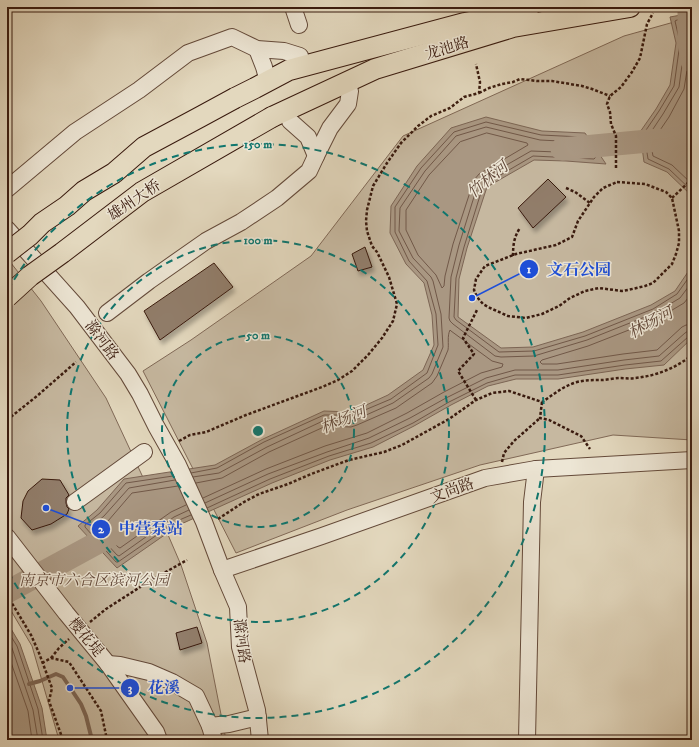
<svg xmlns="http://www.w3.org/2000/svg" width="699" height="747" viewBox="0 0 699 747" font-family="'IM FELL DW Pica','Noto Serif SC',serif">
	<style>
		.green { fill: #c6b8a0; stroke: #806957 }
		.water { fill: #a99782; stroke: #7c6554 }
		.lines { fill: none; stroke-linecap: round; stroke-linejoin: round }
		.shore { stroke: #715848; stroke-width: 1 }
		.stream { stroke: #7c6554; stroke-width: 4 }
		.river { stroke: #a99782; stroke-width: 23 }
		.building { fill: #917d6a; stroke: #391a0e; filter: url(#shadow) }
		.minor-casing { stroke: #644a3a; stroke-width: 18 }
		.major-casing { stroke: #391a0e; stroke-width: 22 }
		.path { stroke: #391a0e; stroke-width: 2.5; stroke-dasharray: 3 2; stroke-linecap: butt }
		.minor { stroke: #ede6d5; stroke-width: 16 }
		.major { stroke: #e3d8be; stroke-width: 20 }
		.major-bridge-casing { stroke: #391a0e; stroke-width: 22; stroke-linecap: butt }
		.major-bridge { stroke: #e3d8be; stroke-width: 20 }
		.ring { fill: none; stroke: #0f766e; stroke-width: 2; stroke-dasharray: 7 5 }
		.labels { text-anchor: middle; stroke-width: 3; stroke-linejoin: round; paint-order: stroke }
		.street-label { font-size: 15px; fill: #391a0e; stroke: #ede6d5 }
		.park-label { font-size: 15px; font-style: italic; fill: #63493a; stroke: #ede6d5 }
		.water-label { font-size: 16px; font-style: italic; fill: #604637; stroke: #ede6d5 }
		.centre { fill: #0f766e; stroke: #ede6d5; stroke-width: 2 }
		.ring-label { font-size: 12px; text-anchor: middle; font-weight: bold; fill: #0f766e; stroke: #ede6d5; stroke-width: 3; stroke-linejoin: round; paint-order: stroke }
		.leader { fill: none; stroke: #1d4ed8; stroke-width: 1.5 }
		.callout-dot { fill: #1d4ed8; stroke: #ede6d5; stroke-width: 1.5 }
		.mark-label { font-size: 12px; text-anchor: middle; font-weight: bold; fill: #fff }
		.callout-label { font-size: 16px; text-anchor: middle; font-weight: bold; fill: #1d4ed8; stroke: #ede6d5; stroke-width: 3; stroke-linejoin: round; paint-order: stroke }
	</style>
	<defs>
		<filter id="shadow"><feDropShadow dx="2.5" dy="4.5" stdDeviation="2" flood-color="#0004"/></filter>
	</defs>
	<rect width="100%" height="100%" fill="#e3d8be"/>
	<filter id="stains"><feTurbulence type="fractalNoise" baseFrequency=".005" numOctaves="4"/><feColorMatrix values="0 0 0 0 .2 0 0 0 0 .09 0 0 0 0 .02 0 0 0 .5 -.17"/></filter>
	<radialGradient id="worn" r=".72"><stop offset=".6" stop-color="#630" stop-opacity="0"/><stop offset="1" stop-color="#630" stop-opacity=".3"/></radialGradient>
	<!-- green -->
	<g class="green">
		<polygon points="692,17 692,440 613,435 480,465 347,510 236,553 143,371 191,340 311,256 403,136 624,36"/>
		<polygon points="7,258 41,301 106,398 147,486 181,565 207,643 226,740 59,740 32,646 7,604"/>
	</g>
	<!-- water -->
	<g class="water">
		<polygon points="692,13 692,196 667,172 644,162 640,132 656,109 670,85 676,43 670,17"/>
		<polygon points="486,117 542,131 585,133 606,164 566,161 534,160 487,187 467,248 459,279 458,317 501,348 533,347 583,332 651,305 675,291 692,266 692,338 664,365 625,369 558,379 516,379 488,386 451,405 414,426 373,447 330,460 272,483 179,525 117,568 78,526 97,510 124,479 215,465 263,439 324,411 351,412 388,395 423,370 434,345 432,315 424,283 406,264 390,233 391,206 417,166 451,128"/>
		<polygon points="7,622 20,644 42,708 47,740 7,740"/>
	</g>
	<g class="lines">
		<!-- shore -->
		<g class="shore">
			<polyline points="692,17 677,20 675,21 680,43 674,86 659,111 644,133 648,159 669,169 692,191"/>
			<polyline points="692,22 683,24 681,25 685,43 679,87 663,114 649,135 653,156 672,165 692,184"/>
			<polyline points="692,28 689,29 688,30 691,45 684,89 669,117 656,136 658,152 676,160 692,175"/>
			<polygon points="487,133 527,143 528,145 479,174 474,180 453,244 445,276 444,286 442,288 436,275 418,255 406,230 406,210 429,175 460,142"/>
			<polyline points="692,293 684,303 657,319 588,346 542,360 540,362 542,364 557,364 623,354 657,350 682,327 686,325 692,325"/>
			<polyline points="191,473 217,468 264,442 324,415 353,415 391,399 427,373 438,345 436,314 427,281 409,261 395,232 395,207 421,168 454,132 486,122 541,135 582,137 596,156 595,158 594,159 533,156 485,184 483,186 464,247 456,278 454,317 456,320 499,352 534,351 585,336 653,309 677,294 692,273"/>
			<polyline points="173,476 126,483 100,513 85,525 85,527 116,562 118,562 177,521 191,515"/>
			<polyline points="193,477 219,473 267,447 325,420 351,421 355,420 393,403 429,378 432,374 443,347 441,314 433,281 431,277 413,258 399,231 400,208 425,171 456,136 486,127 540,140 580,142 586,151 586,152 584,153 531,151 482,179 478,184 459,245 451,277 449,318 450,321 453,324 495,356 501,357 534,356 587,340 655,313 680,298 692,282"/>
			<polyline points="175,480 129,488 104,516 92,526 92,528 117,555 119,556 174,517 189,510"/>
			<path d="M196 483 222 478 269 452 326 426 351 427 357 425 396 408 432 383 437 376 448 350C449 344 447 336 450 330L451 331 492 361 503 364 502 367 481 373 444 392 407 413 367 433 325 446 266 469 203 498"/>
			<polyline points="178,486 132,493 108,521 101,526 101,529 118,547 120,548 171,512 186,505"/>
			<polyline points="205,503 268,474 327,452 369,438 410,418 446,398 486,378 515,370 558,370 624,360 659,356 685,333 688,331 692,331"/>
			<polyline points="207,508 270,479 329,456 371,443 413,423 449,402 487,383 515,375 558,375 625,365 661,361 688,337 692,336"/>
			<polyline points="7,630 17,646 38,709 43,740"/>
			<polyline points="7,639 12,648 33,710 38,740"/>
			<polyline points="7,651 28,711 32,740"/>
		</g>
		<!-- stream -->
		<polyline class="stream" points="29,684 40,681 56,674 63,677 81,704 86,716 92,740"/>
		<!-- river -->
		<g class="river">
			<polyline points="689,7 689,42 692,61"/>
			<polyline points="562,149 659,140 692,162"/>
			<polyline points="7,592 121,530"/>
		</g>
	</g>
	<!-- building -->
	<g class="building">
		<polygon points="548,179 566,197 533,228 518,208"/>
		<polygon points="365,247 372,267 358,271 352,254"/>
		<polygon points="214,263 233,287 160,340 144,311"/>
		<polygon points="42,479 60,480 69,495 66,498 66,503 67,507 69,509 67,514 51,524 32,530 21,518 23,501 28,491"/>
		<polygon points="197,627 202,643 180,650 176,633"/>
	</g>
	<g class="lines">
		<defs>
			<g id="minor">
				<polyline points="293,7 299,25"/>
				<polyline points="257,49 264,67 267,78"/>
				<polyline points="290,121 308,137 316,156"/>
				<polyline points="7,189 75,132 139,90 188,53 232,37 257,49 284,51 300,56"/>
				<polyline points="7,229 77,307 128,374 140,394 156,426 178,465 204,522 222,570 238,607 240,647 257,710 260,740"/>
				<polyline points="107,313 149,281 206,241 241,222 277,198 309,171 316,156 330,128 348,104 350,91"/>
				<polyline points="75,502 144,452"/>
				<polyline points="7,537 66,613 108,664 156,732 159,740"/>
				<polyline points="222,570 322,536 485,478 536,469 692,460"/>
				<polyline points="108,664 120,665 149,672 172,682 196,696 210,726 229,724 258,717"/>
				<polyline points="210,726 214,740"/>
				<polyline points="527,740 532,502 536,469"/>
			</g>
			<g id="major">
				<polyline points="235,98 255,88 289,70 465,23 528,10"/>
				<polyline points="272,117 375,69 513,27 630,7"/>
			</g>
		</defs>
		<!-- minor casing -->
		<use href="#minor" class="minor-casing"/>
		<!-- major casing -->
		<use href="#major" class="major-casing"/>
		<!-- path -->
		<g class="path">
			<polyline points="479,93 489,88 502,84 513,82 520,79 537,81 552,81 582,86 592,89 610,96"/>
			<polyline points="616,168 616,136 611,124 610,112 607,104 610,96 621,87 632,72 640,58 647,24 653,13"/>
			<polygon points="617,182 645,184 666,192 672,198 679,231 679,243 676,254 672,264 653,283 645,286 628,290 622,291 599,288 585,291 570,298 559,306 542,314 526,318 508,316 490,308 483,304 477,297 474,290 476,279 485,266 516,254 556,245 572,237 578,221 594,197 603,188"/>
			<polyline points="566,188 575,192 590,203"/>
			<polyline points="672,198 692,179"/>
			<path d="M513 256C513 245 514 237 520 228"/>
			<polyline points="476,400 458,371 474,354 463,338 477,310"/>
			<polyline points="542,402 540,418 549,420 581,436 590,449"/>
			<polyline points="7,420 37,396 76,362"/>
			<polyline points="179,441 190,435 206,432 246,415 322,387 338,380 352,371 368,355 382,338 393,321 397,304 389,277 377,252 372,246 367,231 366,221 367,210 373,186 387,163 401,143 418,126 431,116 450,108 464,97 479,93 480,82 476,64"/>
			<polyline points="502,462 504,453 514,441 540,418"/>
			<path d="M218 519 244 502 259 494 288 484 311 474 349 460 384 452 402 445 449 419 476 400 492 393 509 391 542 402C553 395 563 386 577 382 585 380 593 380 601 380 607 380 614 378 620 378 625 378 630 379 635 378 656 376 676 368 692 355"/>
			<polyline points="7,595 31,635 39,653 52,688 49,701 63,740"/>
			<polyline points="90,622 106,609 148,582 187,560"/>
			<polyline points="51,658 59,648 69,639"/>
			<polyline points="42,663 51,658 69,662 101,711 107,740"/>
		</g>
		<!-- minor -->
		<use href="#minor" class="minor"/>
		<!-- major -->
		<use href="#major" class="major"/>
		<defs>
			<g id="major-bridge">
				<polyline points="7,253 30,235 42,223 67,206 84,191 114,173 144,147 200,117 235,98"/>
				<polyline points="7,297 30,276 62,253 142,192 272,117"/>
			</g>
		</defs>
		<!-- major-bridge casing -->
		<use href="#major-bridge" class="major-bridge-casing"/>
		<!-- major-bridge -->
		<use href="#major-bridge" class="major-bridge"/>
	</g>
	<!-- distance rings -->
	<g class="ring">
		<circle cx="258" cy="431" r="96"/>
		<circle cx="258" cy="431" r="191"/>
		<path d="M8 290A287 287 0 1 1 8 572"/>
	</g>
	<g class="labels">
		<!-- street labels -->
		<g class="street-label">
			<text transform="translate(447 48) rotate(-17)" y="5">龙池路</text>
			<text transform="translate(134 200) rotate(-34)" y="5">雄州大桥</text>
			<text transform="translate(102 340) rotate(53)" y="5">滁河路</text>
			<text transform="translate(452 490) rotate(-20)" y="5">文尚路</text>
			<text transform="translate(86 637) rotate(50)" y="5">樱花堤</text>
			<text transform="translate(242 641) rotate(83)" y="5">滁河路</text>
		</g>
		<!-- park labels -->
		<g class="park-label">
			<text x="94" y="585">南京市六合区滨河公园</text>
		</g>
		<!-- water labels -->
		<g class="water-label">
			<text transform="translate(487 179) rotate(-40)" y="6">竹林河</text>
			<text transform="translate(650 322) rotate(-28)" y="6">林场河</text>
			<text transform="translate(343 419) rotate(-22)" y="6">林场河</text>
		</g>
	</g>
	<circle cx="258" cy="431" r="6" class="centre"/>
	<g class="ring-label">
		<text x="258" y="148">150 m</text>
		<text x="258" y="244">100 m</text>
		<text x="258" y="339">50 m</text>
	</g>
	<!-- callouts -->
	<path class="leader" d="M472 298L529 269M46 508L101 529M70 688L130 688"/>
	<g class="callout-dot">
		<circle cx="472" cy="298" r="4"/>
		<circle cx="46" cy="508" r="4"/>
		<circle cx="70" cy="688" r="4"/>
		<circle cx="529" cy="269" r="10"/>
		<circle cx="101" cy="529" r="10"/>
		<circle cx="130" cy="688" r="10"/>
	</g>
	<g class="mark-label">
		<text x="529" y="273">1</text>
		<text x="101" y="533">2</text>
		<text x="130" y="692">3</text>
	</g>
	<g class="callout-label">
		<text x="579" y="275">文石公园</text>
		<text x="151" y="534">中营泵站</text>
		<text x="164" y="693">花溪</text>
	</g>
	<!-- margin -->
	<rect width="699" height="747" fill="none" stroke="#e3d8be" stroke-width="24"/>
	<rect x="8" y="8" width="683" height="731" fill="none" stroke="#391a0e" stroke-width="2"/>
	<rect x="12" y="12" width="675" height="723" fill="none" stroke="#391a0e"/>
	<rect width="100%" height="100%" filter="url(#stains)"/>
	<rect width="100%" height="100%" fill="url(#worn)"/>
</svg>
